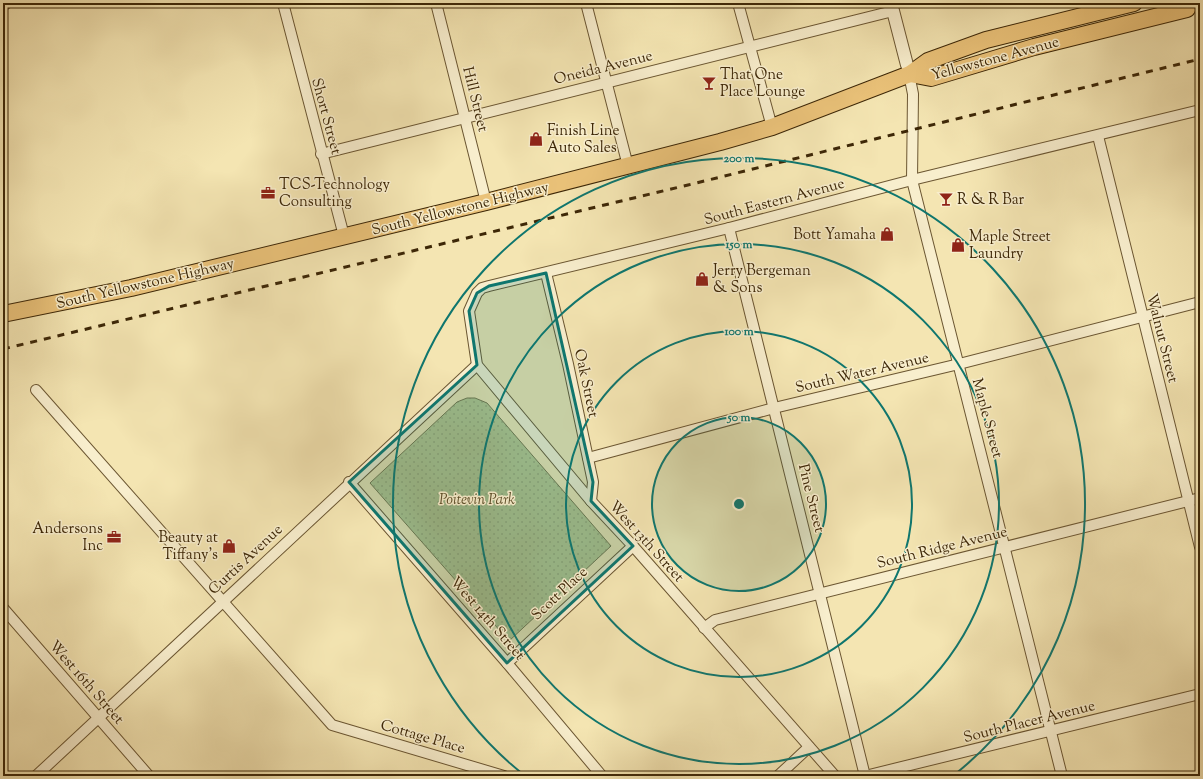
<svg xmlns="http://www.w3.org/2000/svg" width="1203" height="779" viewBox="0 0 1203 779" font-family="'Sorts Mill Goudy',serif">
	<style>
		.park { fill: url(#park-dots); stroke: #7c764a }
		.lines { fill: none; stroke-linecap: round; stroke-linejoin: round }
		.minor-casing { stroke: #6b5632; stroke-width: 12 }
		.tertiary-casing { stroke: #6b5632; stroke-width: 14 }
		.trunk-casing { stroke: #3d2707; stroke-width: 18 }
		.minor { stroke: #f8eecd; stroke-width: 10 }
		.tertiary { stroke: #f8eecd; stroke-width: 12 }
		.trunk { stroke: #eac279; stroke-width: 16 }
		.rail { stroke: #3d2707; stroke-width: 3; stroke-dasharray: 7 7; stroke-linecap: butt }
		.marked { fill: #0f766e; fill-opacity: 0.2; stroke: #0f766e; stroke-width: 3; stroke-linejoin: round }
		.ring { fill: none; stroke: #0f766e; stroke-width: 2 }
		.labels { text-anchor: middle; stroke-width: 3; stroke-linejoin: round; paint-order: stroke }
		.street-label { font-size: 15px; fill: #3d2707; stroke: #f8eecd }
		.poi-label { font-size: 15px; fill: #3d2707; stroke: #f8eecd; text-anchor: start }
		.park-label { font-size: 15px; font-style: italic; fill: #5c4e28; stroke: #f8eecd }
		.centre { fill: #0f766e; stroke: #f8eecd; stroke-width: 2 }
		.ring-label { font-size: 12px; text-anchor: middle; font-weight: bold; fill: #0f766e; stroke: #f8eecd; stroke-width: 3; stroke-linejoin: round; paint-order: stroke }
	</style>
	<defs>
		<pattern id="park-dots" width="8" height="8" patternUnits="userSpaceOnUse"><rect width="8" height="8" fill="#bac58d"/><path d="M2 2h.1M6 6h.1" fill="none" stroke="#a1a978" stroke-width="1.8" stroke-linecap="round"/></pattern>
	</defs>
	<rect width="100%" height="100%" fill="#f4e5b2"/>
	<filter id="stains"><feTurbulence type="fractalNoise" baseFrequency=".005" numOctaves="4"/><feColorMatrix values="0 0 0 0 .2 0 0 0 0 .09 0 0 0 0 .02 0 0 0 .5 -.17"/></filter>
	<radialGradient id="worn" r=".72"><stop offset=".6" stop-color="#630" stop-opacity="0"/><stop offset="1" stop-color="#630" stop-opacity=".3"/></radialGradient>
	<!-- park -->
	<polygon class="park" points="467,398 475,398 487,403 611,546 509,641 370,483 457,402"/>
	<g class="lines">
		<defs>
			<g id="minor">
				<polyline points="283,3 344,236"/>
				<polyline points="436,3 486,202"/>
				<polyline points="586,3 628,166"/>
				<polyline points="738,3 772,127"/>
				<polyline points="3,6 7,3"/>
				<polyline points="908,69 913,94 912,180 1062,776"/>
				<polyline points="1098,136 1200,547"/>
				<polyline points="321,154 893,11"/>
				<polyline points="729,228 865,776"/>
				<polyline points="546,273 568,364 593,482 591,501"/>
				<polyline points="36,390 332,725 504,776"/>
				<polyline points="588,458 774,408 959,364 1200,302"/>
				<polyline points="349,482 507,663 602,776"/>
				<polyline points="3,608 149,776"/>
				<polyline points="704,628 715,620 1200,498"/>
				<polyline points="507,663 633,546"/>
				<polyline points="36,776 477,365"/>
				<polyline points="778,776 809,747"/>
				<polyline points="835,776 633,546 591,501 477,365 469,311 477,293 482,288 489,286 729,228 912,180 1200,110"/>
				<polyline points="865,776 1200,694"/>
			</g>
			<polyline id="tertiary" points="891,3 907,65"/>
			<g id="trunk">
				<polyline points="910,74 931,78 1034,47 1187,9 1190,3"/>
				<polyline points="3,314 131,288 486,202 720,142 772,127 910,74 928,61 986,40 1134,3"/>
			</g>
		</defs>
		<!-- minor casing -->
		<use href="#minor" class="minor-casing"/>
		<!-- tertiary casing -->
		<use href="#tertiary" class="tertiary-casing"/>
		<!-- trunk casing -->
		<use href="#trunk" class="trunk-casing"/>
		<!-- minor -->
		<use href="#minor" class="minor"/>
		<!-- tertiary -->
		<use href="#tertiary" class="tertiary"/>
		<!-- trunk -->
		<use href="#trunk" class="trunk"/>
		<!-- rail -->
		<polyline class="rail" points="3,349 688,185 1200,59"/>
	</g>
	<!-- marked area -->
	<path class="marked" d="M546 273 593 482 591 501 633 546 507 663 349 482 477 365 469 311 477 293 489 286Z"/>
	<!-- distance rings -->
	<circle cx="739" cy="504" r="87" fill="#0f766e" fill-opacity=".12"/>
	<g class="ring">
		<circle cx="739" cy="504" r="87"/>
		<circle cx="739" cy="504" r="173"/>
		<circle cx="739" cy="504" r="260"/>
		<path d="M524 775A346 346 0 1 1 954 775"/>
	</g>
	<!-- icons -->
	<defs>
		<symbol id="bar-bare" viewBox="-9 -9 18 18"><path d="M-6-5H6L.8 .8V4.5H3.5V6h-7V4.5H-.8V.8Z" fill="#8f2418" stroke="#f8eecd" stroke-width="2.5" paint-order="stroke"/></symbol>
		<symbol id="shop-bare" viewBox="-9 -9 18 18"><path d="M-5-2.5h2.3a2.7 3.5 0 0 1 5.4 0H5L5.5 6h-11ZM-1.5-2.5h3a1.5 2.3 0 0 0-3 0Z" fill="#8f2418" stroke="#f8eecd" stroke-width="2.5" paint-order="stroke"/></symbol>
		<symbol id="office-bare" viewBox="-9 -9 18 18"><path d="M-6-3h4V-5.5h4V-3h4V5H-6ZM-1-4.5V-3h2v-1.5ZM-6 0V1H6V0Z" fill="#8f2418" stroke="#f8eecd" stroke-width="2.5" paint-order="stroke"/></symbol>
	</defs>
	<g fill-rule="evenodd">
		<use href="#bar-bare" x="699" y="73" width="20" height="20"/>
		<use href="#shop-bare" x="526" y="129" width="20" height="20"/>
		<use href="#office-bare" x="258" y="183" width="20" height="20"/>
		<use href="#bar-bare" x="936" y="189" width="20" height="20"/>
		<use href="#shop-bare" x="877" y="224" width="20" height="20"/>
		<use href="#shop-bare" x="948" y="235" width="20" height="20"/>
		<use href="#shop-bare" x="692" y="269" width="20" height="20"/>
		<use href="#office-bare" x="104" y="527" width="20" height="20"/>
		<use href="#shop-bare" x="219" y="536" width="20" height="20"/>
	</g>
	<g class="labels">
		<!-- street labels -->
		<g class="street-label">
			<text transform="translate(995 58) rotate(-15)" y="5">Yellowstone Avenue</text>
			<text transform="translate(603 67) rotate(-14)" y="5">Oneida Avenue</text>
			<text transform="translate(476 99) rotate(76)" y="5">Hill Street</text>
			<text transform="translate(327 116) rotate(75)" y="5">Short Street</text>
			<text transform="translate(774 201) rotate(-15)" y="5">South Eastern Avenue</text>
			<text transform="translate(460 208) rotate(-14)" y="5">South Yellowstone Highway</text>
			<text transform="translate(145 283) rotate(-13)" y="5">South Yellowstone Highway</text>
			<text transform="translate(1163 338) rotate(76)" y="5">Walnut Street</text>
			<text transform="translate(862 372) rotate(-13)" y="5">South Water Avenue</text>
			<text transform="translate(587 383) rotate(78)" y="5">Oak Street</text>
			<text transform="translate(988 418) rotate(75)" y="5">Maple Street</text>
			<text transform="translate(812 498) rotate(76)" y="5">Pine Street</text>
			<text transform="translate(647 541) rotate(48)" y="5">West 13th Street</text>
			<text transform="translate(942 547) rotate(-14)" y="5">South Ridge Avenue</text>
			<text transform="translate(245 559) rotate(-43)" y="5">Curtis Avenue</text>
			<text transform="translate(559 593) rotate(-43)" y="5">Scott Place</text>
			<text transform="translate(488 618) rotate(49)" y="5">West 14th Street</text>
			<text transform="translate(87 682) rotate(49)" y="5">West 16th Street</text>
			<text transform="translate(1029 721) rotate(-14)" y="5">South Placer Avenue</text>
			<text transform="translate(423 736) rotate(16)" y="5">Cottage Place</text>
		</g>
		<!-- poi labels -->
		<g class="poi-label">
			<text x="720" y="79">That One<tspan x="720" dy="17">Place Lounge</tspan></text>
			<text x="547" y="135">Finish Line<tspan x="547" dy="17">Auto Sales</tspan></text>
			<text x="279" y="189">TCS-Technology<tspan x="279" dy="17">Consulting</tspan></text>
			<text x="957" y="204">R &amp; R Bar</text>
			<text x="876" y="239" text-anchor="end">Bott Yamaha</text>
			<text x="969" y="241">Maple Street<tspan x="969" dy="17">Laundry</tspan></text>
			<text x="713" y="275">Jerry Bergeman<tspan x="713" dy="17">&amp; Sons</tspan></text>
			<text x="103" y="533" text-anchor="end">Andersons<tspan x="103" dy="17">Inc</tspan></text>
			<text x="218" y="542" text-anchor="end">Beauty at<tspan x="218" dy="17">Tiffany's</tspan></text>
		</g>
		<!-- park labels -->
		<g class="park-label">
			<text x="477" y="504">Poitevin Park</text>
		</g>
	</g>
	<circle cx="739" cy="504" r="6" class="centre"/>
	<g class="ring-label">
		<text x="739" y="162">200 m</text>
		<text x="739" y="248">150 m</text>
		<text x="739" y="335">100 m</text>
		<text x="739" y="421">50 m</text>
	</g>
	<!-- margin -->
	<rect width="1203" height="779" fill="none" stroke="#f4e5b2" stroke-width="16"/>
	<rect x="4" y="4" width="1195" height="771" fill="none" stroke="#3d2707" stroke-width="2"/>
	<rect x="8" y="8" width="1187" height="763" fill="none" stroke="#3d2707"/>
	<rect width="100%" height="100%" filter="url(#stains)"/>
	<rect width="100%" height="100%" fill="url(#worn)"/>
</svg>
